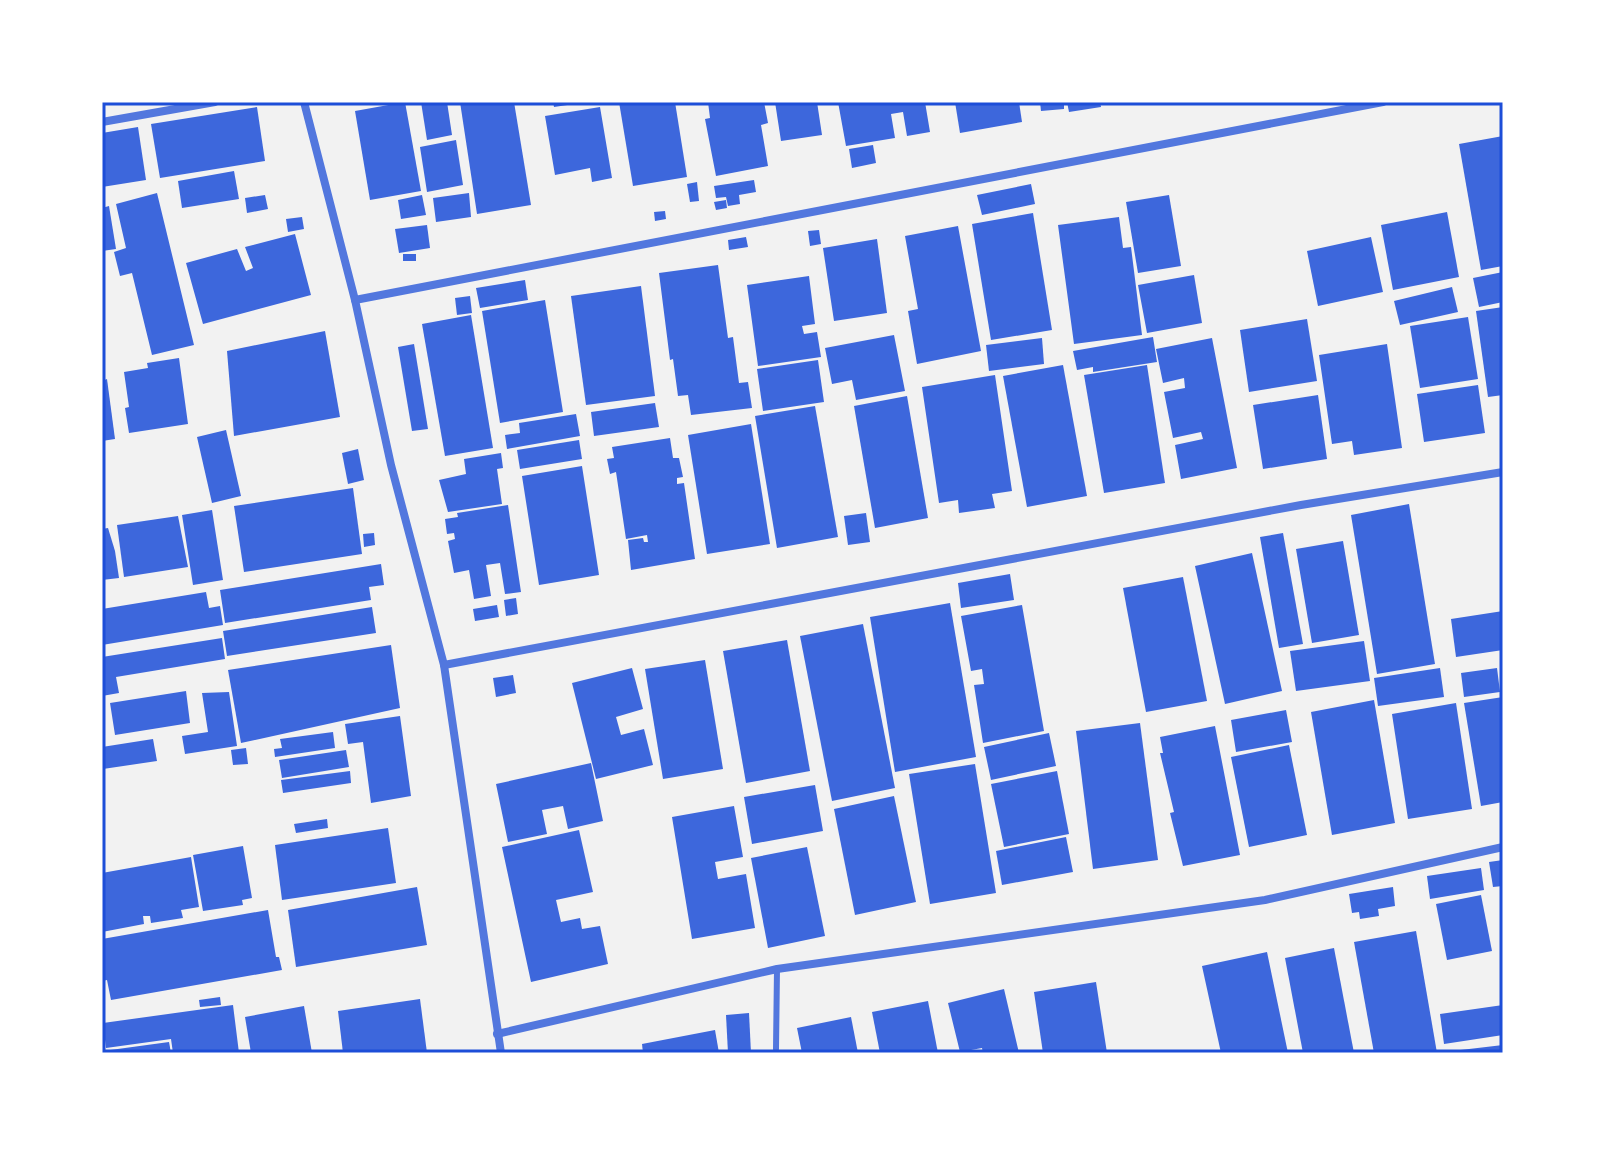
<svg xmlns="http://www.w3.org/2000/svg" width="1605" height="1155" viewBox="0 0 1605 1155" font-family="Bitter,serif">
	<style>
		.building { fill: #3d67dc }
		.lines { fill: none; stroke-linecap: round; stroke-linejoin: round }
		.service { stroke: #5277de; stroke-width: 6 }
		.minor { stroke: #5277de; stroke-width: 8 }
		.neatline { fill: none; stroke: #1d4ed8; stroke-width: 3 }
	</style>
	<rect width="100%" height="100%" fill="#f2f2f2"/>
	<!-- building -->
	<g class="building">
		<polygon points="405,102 421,191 370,200 355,111"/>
		<polygon points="421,102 447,102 452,135 427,140"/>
		<polygon points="460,102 514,102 531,205 477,214"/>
		<polygon points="553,102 573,102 574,104 554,107"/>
		<polygon points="619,102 675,102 687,177 633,186"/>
		<polygon points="708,102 764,102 768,123 761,125 768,166 716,176 705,119 710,118"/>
		<polygon points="775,102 817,102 822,135 781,141"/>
		<polygon points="838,102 925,102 930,132 907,136 903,112 891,114 895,138 846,146"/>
		<polygon points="955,102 1019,102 1022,122 960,133"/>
		<polygon points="1040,102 1064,102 1064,109 1041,111"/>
		<polygon points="1067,102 1100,102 1101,107 1069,112"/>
		<polygon points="257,107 265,161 160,178 151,124"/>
		<polygon points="600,107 612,178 592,182 590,168 555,175 545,116"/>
		<polygon points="138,127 146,180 102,187 102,133"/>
		<polygon points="1503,136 1503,266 1481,270 1459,144"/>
		<polygon points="456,140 463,185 427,192 420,147"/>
		<polygon points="873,145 876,163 852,168 849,149"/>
		<polygon points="234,171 239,199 182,208 178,181"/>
		<polygon points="754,180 756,192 739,195 740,204 728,206 726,197 716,198 714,186"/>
		<polygon points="697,182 699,201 690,202 687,184"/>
		<polygon points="1031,184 1035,204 982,215 977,195"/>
		<polygon points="157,193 194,345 152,355 132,273 120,276 114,252 126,248 116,204"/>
		<polygon points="469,193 471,217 436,222 433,198"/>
		<polygon points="265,195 268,209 247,213 245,198"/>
		<polygon points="422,195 426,215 401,219 398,200"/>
		<polygon points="1169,195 1181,266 1138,273 1126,202"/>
		<polygon points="726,200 727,208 716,210 714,202"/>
		<polygon points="109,206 116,249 102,251 102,208"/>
		<polygon points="665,211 666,219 655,221 654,212"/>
		<polygon points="1447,212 1459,277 1393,290 1381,225"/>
		<polygon points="1033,213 1052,330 991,340 972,224"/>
		<polygon points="302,217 304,229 288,232 286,219"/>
		<polygon points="1119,217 1123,248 1131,247 1142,335 1074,344 1058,225"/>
		<polygon points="427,225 430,248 399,253 395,229"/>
		<polygon points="958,226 981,351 917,364 908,311 918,309 905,236"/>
		<polygon points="819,230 821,244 810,246 808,231"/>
		<polygon points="295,234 311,295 203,324 186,263 237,249 246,271 253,268 245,247"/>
		<polygon points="746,237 748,247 729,250 728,240"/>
		<polygon points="1371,237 1383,292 1318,306 1307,251"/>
		<polygon points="877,239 887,313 834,321 823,248"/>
		<rect x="403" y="254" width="13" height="7"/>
		<polygon points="718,265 728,338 733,337 739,383 748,382 752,408 691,415 688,395 678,396 673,359 670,360 659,273"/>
		<polygon points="1503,272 1503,302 1479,307 1473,278"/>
		<polygon points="1194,275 1202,323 1147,333 1138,285"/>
		<polygon points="809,276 815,324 802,326 804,334 817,332 821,357 758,366 747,285"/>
		<polygon points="525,280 528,300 480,308 476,288"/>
		<polygon points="641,286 655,396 586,405 571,296"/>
		<polygon points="1452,287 1458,312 1400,325 1394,301"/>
		<polygon points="470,296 472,313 457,315 455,298"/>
		<polygon points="545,300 563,412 500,423 482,311"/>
		<polygon points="1503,307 1503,395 1488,397 1476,311"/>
		<polygon points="471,315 493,448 445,456 422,324"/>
		<polygon points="1468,317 1478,379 1420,388 1410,326"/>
		<polygon points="1307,319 1317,381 1249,392 1240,330"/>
		<polygon points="325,331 340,417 234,436 227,351"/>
		<polygon points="894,335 905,391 856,400 852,380 832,384 825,348"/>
		<polygon points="1153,337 1157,362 1093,372 1093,367 1077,370 1073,351"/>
		<polygon points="1042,338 1044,364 989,371 986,345"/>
		<polygon points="1212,338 1237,468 1181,479 1175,445 1203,439 1201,432 1173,438 1164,392 1185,388 1184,378 1163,383 1156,349"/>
		<polygon points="414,344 428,429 412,431 398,347"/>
		<polygon points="1387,344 1402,448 1354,455 1352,441 1332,444 1319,355"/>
		<polygon points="179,358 188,424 129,433 125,408 129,407 124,372 148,368 147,363"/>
		<polygon points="818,360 824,402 763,411 757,369"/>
		<polygon points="1063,365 1087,496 1027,507 1003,376"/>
		<polygon points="1147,365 1165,483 1104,493 1084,375"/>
		<polygon points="995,375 1012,491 992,494 995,508 959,513 958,500 939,503 922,387"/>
		<polygon points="107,379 115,439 102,441 102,381"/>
		<polygon points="1478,385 1485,433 1424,442 1417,394"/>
		<polygon points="1318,395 1327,459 1263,469 1253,405"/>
		<polygon points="907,396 928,518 875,528 854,406"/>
		<polygon points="655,403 659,427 594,436 591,412"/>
		<polygon points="815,406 838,537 777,548 755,416"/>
		<polygon points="576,414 580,436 507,449 505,435 520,433 519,423"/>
		<polygon points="751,424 770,544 707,554 688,435"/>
		<polygon points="226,430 241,496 212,503 197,437"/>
		<polygon points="670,438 673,458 679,458 683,477 677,478 677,484 684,483 695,559 631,570 628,540 643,538 644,542 648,542 647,535 626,539 616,472 610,474 607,459 614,458 612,447"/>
		<polygon points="579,440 582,459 520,469 517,450"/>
		<polygon points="358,449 364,480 348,484 342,453"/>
		<polygon points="501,453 503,468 497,469 502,504 448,512 439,480 466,474 464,459"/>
		<polygon points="582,466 599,575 539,585 522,476"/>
		<polygon points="353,488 362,554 244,572 234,506"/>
		<polygon points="1409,504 1435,664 1377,674 1351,515"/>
		<polygon points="508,505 521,592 505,594 500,563 486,565 491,596 474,599 469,570 454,573 448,541 455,539 454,533 447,534 445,519 458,517 457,513"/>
		<polygon points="212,510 223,580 193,585 182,515"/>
		<polygon points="866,513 870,542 848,545 844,516"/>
		<polygon points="178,516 188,567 124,577 117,525"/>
		<polygon points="108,528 115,551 119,578 102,580 102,529"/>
		<polygon points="374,533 375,545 364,547 363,534"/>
		<polygon points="1283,533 1303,644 1279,648 1260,537"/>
		<polygon points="1343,541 1359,635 1312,643 1296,549"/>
		<polygon points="1252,553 1282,691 1225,704 1195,566"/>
		<polygon points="381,564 384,585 369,587 371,600 225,623 220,590"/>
		<polygon points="1010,574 1014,600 961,608 958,583"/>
		<polygon points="1183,577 1207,701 1146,712 1123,588"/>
		<polygon points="206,592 209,608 220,606 223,625 102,645 102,609"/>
		<polygon points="516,598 518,614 506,616 504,600"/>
		<polygon points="950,603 976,757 895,772 870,617"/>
		<polygon points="497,605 499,617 475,621 473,609"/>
		<polygon points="1022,605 1044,731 983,743 974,685 984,684 982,669 971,671 961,616"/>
		<polygon points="372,607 376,633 227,656 223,631"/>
		<polygon points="1503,611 1503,650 1456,657 1451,619"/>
		<polygon points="863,624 895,788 832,801 800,636"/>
		<polygon points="222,638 225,659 116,677 119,693 102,696 102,657"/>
		<polygon points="787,640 810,771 746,783 723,651"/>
		<polygon points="1364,641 1370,681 1296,691 1290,651"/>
		<polygon points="391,645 400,708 241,743 228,670"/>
		<polygon points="705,660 723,769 663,779 645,669"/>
		<polygon points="632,668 643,709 616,717 621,735 644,729 653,765 596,779 572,683"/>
		<polygon points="1440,668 1444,697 1378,706 1374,678"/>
		<polygon points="1497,668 1500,692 1464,697 1461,673"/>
		<polygon points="513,675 516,693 496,697 493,678"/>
		<polygon points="186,691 190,723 115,735 110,703"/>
		<polygon points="229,692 237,746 185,754 182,736 208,732 202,693"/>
		<polygon points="1503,697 1503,802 1481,806 1464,703"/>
		<polygon points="1374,700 1395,823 1332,835 1311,712"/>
		<polygon points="1456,703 1472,809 1408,819 1392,714"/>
		<polygon points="1286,710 1292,742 1236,752 1231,720"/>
		<polygon points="400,716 411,796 371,803 363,742 348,744 345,724"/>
		<polygon points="1140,723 1158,860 1093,869 1076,731"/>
		<polygon points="1215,726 1240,855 1183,866 1170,813 1174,812 1160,753 1163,753 1160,737"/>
		<polygon points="333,732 335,748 275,757 274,749 282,748 280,739"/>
		<polygon points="1049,733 1056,766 991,780 984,747"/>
		<polygon points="153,739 157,761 103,769 102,747"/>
		<polygon points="1289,745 1307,835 1249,847 1231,757"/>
		<polygon points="246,748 248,764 233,765 231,750"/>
		<polygon points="346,750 349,767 282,778 279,760"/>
		<polygon points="591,763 603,821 568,829 563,806 542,810 547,834 508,842 496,784"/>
		<polygon points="975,764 996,893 930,904 909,774"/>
		<polygon points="350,771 351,783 283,793 281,780"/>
		<polygon points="1057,771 1069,834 1004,847 991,784"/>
		<polygon points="815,785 823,831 752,844 744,797"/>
		<polygon points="894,796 916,902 855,915 834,809"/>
		<polygon points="734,806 743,857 715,862 718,879 746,874 755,928 692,939 672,817"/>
		<polygon points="327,819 328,828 296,833 294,824"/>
		<polygon points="388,828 396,883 282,900 275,845"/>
		<polygon points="579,830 593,892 556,900 561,922 580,918 582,929 600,926 608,964 531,982 502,847"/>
		<polygon points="1066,837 1073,872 1002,885 996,851"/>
		<polygon points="243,846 252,898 242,900 243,905 203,911 193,855"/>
		<polygon points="807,847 825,936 768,948 751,858"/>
		<polygon points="191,857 199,907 181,910 183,918 151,923 150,916 143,916 144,924 102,932 102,873"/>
		<polygon points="1503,860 1503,886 1493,887 1489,862"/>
		<polygon points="1481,868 1484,890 1430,899 1427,876"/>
		<polygon points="417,887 427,945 296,967 288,910"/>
		<polygon points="1393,887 1395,906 1378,909 1379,916 1360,919 1359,912 1352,913 1349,894"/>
		<polygon points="1481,895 1492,951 1447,960 1436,904"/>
		<polygon points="268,910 276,957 279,957 282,970 111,1000 107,980 102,981 102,939"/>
		<polygon points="1416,931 1437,1053 1374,1053 1354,942"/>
		<polygon points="1334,948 1354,1053 1303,1053 1285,958"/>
		<polygon points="1267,952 1288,1053 1221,1053 1202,966"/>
		<polygon points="1096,982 1107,1053 1043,1053 1034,992"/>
		<polygon points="1004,989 1019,1053 983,1053 982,1048 960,1052 948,1003"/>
		<polygon points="220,997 221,1005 200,1007 199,1000"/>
		<polygon points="420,999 427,1053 343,1053 338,1011"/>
		<polygon points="928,1001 938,1053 880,1053 872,1012"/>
		<polygon points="233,1005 239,1053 173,1053 171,1039 106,1048 103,1023"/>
		<polygon points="1503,1005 1503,1035 1444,1044 1440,1014"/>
		<polygon points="304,1006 312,1053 251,1053 245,1017"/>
		<polygon points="749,1013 751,1053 728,1053 726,1015"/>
		<polygon points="851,1017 858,1053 802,1053 797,1028"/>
		<polygon points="715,1030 719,1053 643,1053 642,1044"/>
		<polygon points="169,1042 171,1053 104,1053 103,1051"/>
		<polygon points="1503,1045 1503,1053 1453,1053 1452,1051"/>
	</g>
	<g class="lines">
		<!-- service -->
		<polyline class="service" points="776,1049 777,969"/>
		<!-- minor -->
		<g class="minor">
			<polyline points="304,102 355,300 391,465 444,665 501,1053"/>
			<polyline points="102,122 215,102"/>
			<polyline points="355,300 1383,102"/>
			<polyline points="444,665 1301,505 1503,472"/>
			<polyline points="497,1034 777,969 1265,900 1503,847"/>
		</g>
	</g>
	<!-- border -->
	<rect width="1605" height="1155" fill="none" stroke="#ffffff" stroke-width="208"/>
	<rect x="104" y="104" width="1397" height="947" class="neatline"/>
</svg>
